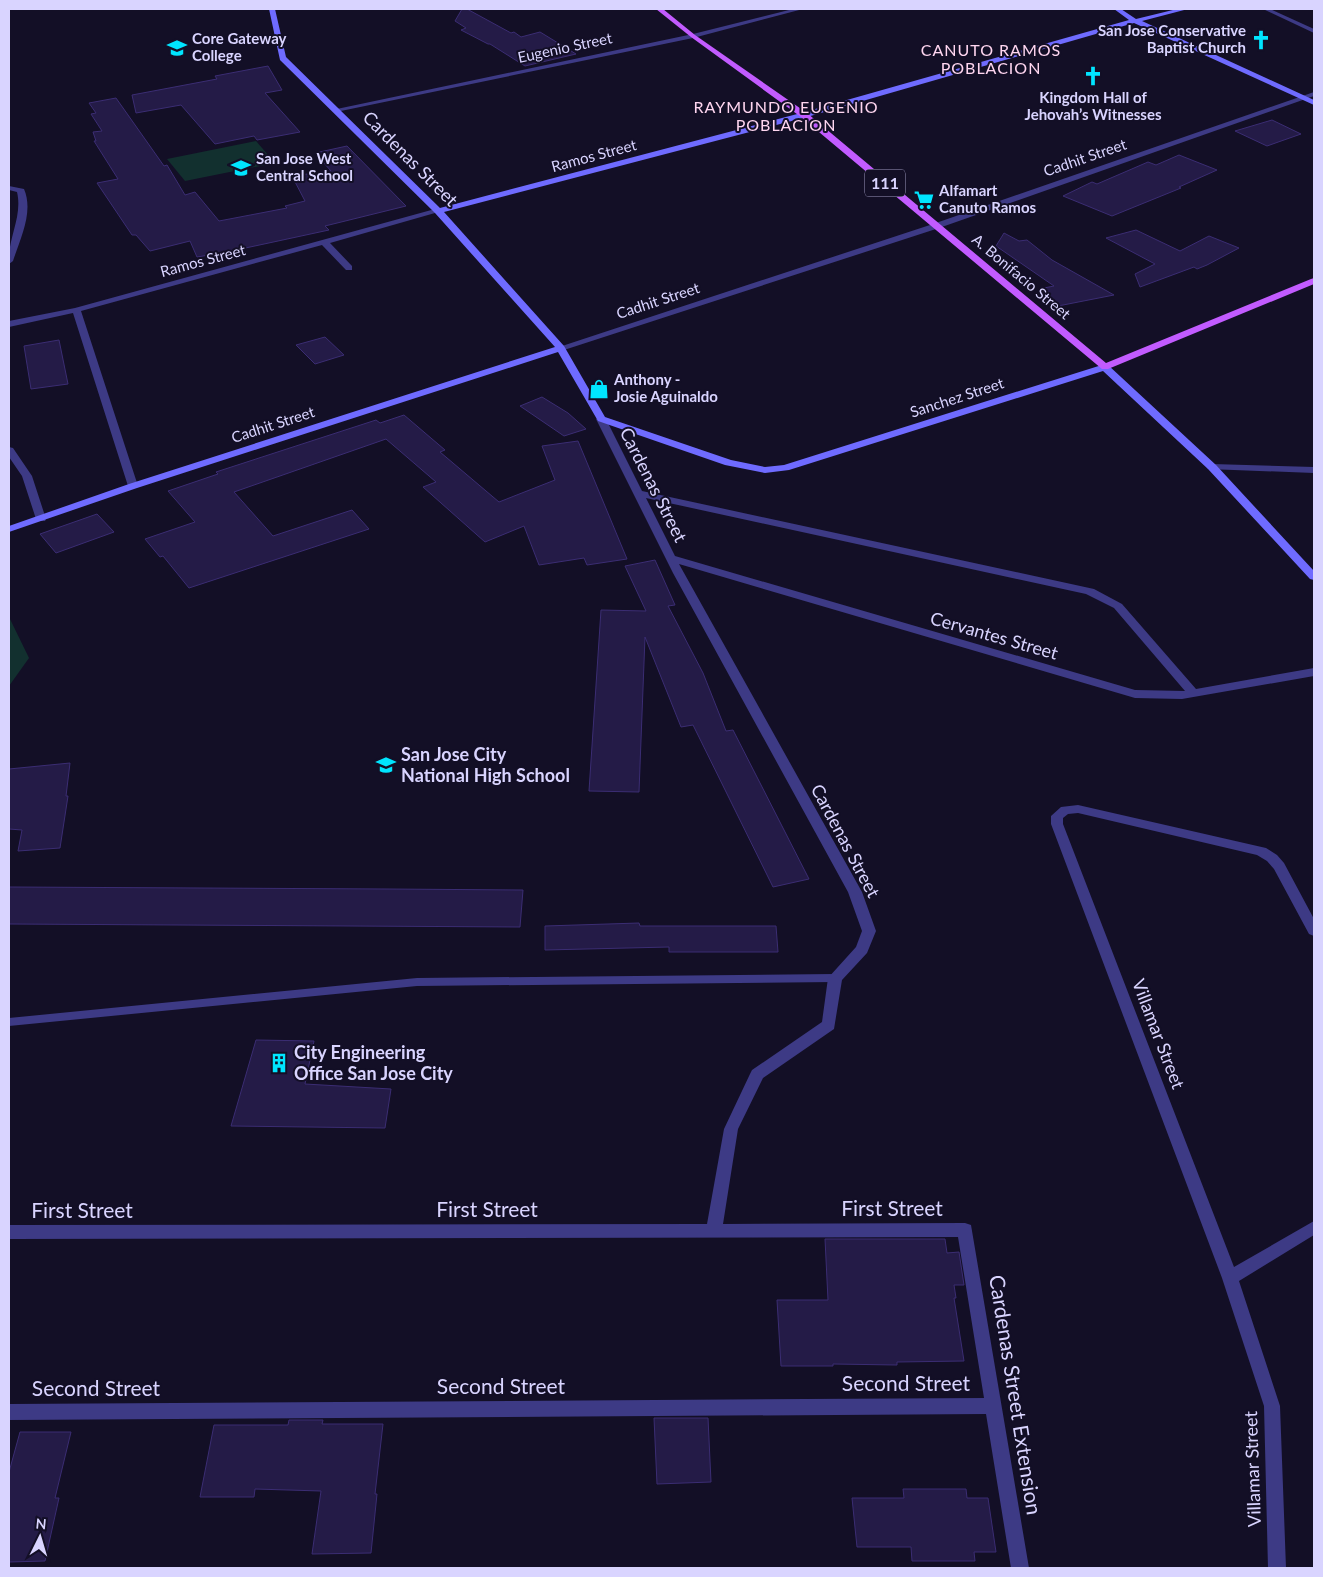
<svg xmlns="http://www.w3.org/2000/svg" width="1323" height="1577" viewBox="0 0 1323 1577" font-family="Lato,sans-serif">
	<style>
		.green { fill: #12302f }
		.building { fill: #241b47; stroke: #3b2d73 }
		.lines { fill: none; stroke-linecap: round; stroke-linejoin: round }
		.lane { fill: #3d3a85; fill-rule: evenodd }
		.street { fill: #3d3a85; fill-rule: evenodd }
		.secondary { fill: #6f6bff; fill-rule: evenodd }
		.primary { fill: #c25bff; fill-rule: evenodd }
		.labels { text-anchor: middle; stroke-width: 4; stroke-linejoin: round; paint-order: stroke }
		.far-poi-label { font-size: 15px; font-weight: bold; fill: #d9d4ff; stroke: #130f26; text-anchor: start }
		.far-street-label { font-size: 15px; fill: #d9d4ff; stroke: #130f26 }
		.far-quarter-label { font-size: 16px; letter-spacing: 1px; fill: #ffd6f0; stroke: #130f26 }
		.shield { fill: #130f26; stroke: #9e99be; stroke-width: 1 }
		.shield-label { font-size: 16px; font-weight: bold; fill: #d9d4ff }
		.street-label { font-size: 18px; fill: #d9d4ff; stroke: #130f26 }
		.poi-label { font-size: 18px; font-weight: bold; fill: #d9d4ff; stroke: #130f26; text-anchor: start }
		.near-street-label { font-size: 21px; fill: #d9d4ff; stroke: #130f26 }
	</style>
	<rect width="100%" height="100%" fill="#130f26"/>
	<!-- green -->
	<g class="green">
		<polygon points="256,141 275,163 185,181 167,159"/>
		<polygon points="9,617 29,658 9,686"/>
	</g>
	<!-- building -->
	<g class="building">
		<polygon points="462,9 467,9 511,33 514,32 521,37 540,32 576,54 525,66 490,44 488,44 461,30 466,28 455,21"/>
		<polygon points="268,66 282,90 265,93 300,132 257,140 254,136 215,144 181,105 136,113 132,95 217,79 215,76"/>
		<polygon points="116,98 164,166 167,165 185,195 195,192 219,221 287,208 285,206 305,201 292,176 331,171 315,153 347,146 406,206 325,226 329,230 227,252 197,257 190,241 150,251 136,235 132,235 97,183 118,179 94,141 96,141 93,132 102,131 91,114 96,113 89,103"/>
		<polygon points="1272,120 1301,134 1267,146 1235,131"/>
		<polygon points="1179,155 1217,170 1179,187 1181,188 1112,216 1063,196 1092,182 1097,184 1148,162 1156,165"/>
		<polygon points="1136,230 1180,251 1209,236 1239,248 1207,265 1197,269 1194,267 1140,287 1135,274 1155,264 1106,238"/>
		<polygon points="1004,233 1019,241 1027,240 1052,260 1114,295 1058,306 1039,289 1054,286 996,246"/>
		<polygon points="325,337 344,355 315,364 296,345"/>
		<polygon points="59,340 68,384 31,389 24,346"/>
		<polygon points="542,397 568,413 586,429 564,436 520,406"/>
		<polygon points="404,415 445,450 440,452 499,502 555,480 542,446 578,441 627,559 587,565 584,558 539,565 524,526 485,542 423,487 436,482 386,439 234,492 273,536 352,510 369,529 189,588 163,556 160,557 145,539 195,522 168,491 218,474 216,472 376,420 380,423"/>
		<polygon points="97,514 114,532 56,553 40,534"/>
		<polygon points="655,560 675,605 668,606 703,673 726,731 733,730 809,879 773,887 693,725 681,727 645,637 639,792 589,791 601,610 646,611 625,566"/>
		<polygon points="70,763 66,796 68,796 60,848 18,851 22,830 9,829 9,769"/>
		<polygon points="9,887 387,889 523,890 520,927 9,924"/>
		<polygon points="639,923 640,926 776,926 778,952 669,952 669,947 545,950 545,926"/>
		<polygon points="256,1040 314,1041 305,1084 391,1089 385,1128 231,1126"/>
		<polygon points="825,1239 945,1239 947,1253 959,1252 964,1285 954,1285 956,1298 954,1298 964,1361 897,1362 897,1365 833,1364 833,1366 781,1366 777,1300 828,1300"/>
		<polygon points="654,1418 708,1418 711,1482 657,1484"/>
		<polygon points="289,1420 323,1420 322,1424 383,1424 375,1494 377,1494 371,1553 312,1554 321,1491 255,1489 254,1497 200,1497 214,1425 288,1425"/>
		<polygon points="20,1432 71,1432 55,1498 59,1498 45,1561 9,1562 9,1472"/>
		<polygon points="903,1489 966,1489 967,1498 988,1498 996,1552 974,1552 975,1561 912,1561 911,1547 857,1547 852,1498 904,1498"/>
	</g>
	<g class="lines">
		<!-- lane -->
		<g class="lane">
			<polygon points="1263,9 1270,9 1314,29 1314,33"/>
			<polygon points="835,974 839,975 841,978 839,981 835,982 417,986 9,1026 9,1018 417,978"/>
		</g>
		<!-- street -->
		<g class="street">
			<polygon points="793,9 803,9 693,38 336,112 332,110 693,34"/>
			<polygon points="1314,92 1314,96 939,228 564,350 558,350 556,348 933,224"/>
			<path d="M9 186 24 189C34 212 20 239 13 261L9 264C7 239 23 217 17 192L9 190Z"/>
			<polygon points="435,209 442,211 330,243 352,266 352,270 346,270 322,245 81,311 138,486 137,488 129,488 128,486 73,313 9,327 9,321 75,308"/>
			<path d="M601 416 606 419 642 491 1094 589 1122 604 1196 689 1314 668V676L1182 699 1135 698 679 564 862 892 876 931 867 953 842 980 834 1029 763 1078 738 1129 723 1224 965 1223 971 1225 1029 1568H1011L986 1414 9 1420V1404L984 1398 958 1237 9 1239V1225L707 1224 724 1129 750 1074 752 1070 822 1022 828 978 856 947 862 931 848 892 673 573 596 419ZM646 498 1086 594 1114 608 1185 691 1135 690 675 556Z"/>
			<polygon points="9,447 13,448 32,476 46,519 45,521 37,521 36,519 22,476 9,457"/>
			<polygon points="1212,464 1314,467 1314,473 1208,469 1207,467"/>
			<polygon points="1078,805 1266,848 1277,855 1284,863 1314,919 1314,936 1309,934 1274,869 1267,861 1257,855 1078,813 1068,814 1063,818 1063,824 1234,1267 1314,1221 1314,1235 1239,1281 1280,1406 1286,1568 1268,1568 1264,1406 1222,1278 1051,824 1051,816 1061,807"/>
		</g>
		<!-- secondary -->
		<polygon class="secondary" points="269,9 275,9 286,57 440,208 801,113 1129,20 1114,9 1121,9 1136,19 1177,9 1188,9 1142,21 1314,100 1314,105 1134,23 807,117 444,212 564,346 605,417 731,460 765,467 784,465 1105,364 1108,365 1216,465 1314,571 1314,580 1310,579 1208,469 1103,371 789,470 765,473 725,465 598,421 558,352 137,488 9,532 9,526 129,484 555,347 435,213 280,60"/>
		<!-- primary -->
		<polygon class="primary" points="656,9 663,9 695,35 807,113 1106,363 1311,279 1314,278 1314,284 1108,369 1102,369 801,117 691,37"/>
	</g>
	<!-- icons -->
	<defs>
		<symbol id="church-bare" viewBox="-9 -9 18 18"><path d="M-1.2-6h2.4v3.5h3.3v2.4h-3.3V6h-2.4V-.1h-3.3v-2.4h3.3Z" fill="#00e5ff" stroke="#130f26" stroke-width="2.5" paint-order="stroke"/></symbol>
		<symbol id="university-bare" viewBox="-9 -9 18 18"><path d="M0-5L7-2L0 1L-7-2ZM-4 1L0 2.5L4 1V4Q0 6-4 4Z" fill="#00e5ff" stroke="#130f26" stroke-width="2.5" paint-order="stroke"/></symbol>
		<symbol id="school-bare" viewBox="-9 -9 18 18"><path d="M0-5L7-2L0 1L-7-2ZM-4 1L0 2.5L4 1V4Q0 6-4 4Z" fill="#00e5ff" stroke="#130f26" stroke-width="2.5" paint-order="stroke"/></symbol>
		<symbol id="supermarket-bare" viewBox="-9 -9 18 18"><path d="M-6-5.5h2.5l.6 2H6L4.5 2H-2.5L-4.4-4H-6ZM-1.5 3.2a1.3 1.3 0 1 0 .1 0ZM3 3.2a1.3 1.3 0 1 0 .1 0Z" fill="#00e5ff" stroke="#130f26" stroke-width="2.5" paint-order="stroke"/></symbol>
		<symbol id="shop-bare" viewBox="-9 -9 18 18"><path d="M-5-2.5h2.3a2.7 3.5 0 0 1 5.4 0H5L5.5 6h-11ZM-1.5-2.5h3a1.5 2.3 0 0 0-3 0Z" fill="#00e5ff" stroke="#130f26" stroke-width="2.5" paint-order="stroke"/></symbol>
		<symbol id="building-bare" viewBox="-9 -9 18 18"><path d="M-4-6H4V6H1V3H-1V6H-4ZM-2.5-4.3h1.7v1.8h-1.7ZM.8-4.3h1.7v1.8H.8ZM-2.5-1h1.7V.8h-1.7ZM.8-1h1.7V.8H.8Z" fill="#00e5ff" stroke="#130f26" stroke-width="2.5" paint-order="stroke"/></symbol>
	</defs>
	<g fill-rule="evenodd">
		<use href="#church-bare" x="1247" y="26" width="28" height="28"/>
		<use href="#university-bare" x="163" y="34" width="28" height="28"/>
		<use href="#church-bare" x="1079" y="62" width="28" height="28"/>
		<use href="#school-bare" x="227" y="154" width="28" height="28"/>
		<use href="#supermarket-bare" x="910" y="186" width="28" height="28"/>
		<use href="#shop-bare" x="585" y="375" width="28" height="28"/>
		<use href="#school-bare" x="372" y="751" width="28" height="28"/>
		<use href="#building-bare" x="265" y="1049" width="28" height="28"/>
	</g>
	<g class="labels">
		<!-- far-poi labels -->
		<g class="far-poi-label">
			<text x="1246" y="36" text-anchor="end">San Jose Conservative<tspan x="1246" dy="17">Baptist Church</tspan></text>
			<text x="192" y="44">Core Gateway<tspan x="192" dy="17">College</tspan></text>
			<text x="1093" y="103" text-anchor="middle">Kingdom Hall of<tspan x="1093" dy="17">Jehovah’s Witnesses</tspan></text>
			<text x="256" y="164">San Jose West<tspan x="256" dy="17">Central School</tspan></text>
			<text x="939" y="196">Alfamart<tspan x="939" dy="17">Canuto Ramos</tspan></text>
			<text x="614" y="385">Anthony -<tspan x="614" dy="17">Josie Aguinaldo</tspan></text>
		</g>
		<!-- far-street labels -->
		<g class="far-street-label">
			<text transform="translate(565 48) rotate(-12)" y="5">Eugenio Street</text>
			<text transform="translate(594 156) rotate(-15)" y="5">Ramos Street</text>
			<text transform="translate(1085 158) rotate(-19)" y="5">Cadhit Street</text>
			<text transform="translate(203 261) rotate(-15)" y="5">Ramos Street</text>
			<text transform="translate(1021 277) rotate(40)" y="5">A. Bonifacio Street</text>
			<text transform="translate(658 301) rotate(-18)" y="5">Cadhit Street</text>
			<text transform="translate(957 398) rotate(-18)" y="5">Sanchez Street</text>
			<text transform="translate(273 425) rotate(-18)" y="5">Cadhit Street</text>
		</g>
		<!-- far-quarter labels -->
		<g class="far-quarter-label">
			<text x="991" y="56">CANUTO RAMOS<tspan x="991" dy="18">POBLACION</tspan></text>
			<text x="786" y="113">RAYMUNDO EUGENIO<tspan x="786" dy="18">POBLACION</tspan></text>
		</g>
		<!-- shield labels -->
		<rect class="shield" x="865" y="169.5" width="40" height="27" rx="4"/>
		<g class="shield-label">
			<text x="885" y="189">111</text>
		</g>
		<!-- street labels -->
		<g class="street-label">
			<text transform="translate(410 159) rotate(45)" y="6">Cardenas Street</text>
			<text transform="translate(653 485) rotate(63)" y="6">Cardenas Street</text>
			<text transform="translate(994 636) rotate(16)" y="6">Cervantes Street</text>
			<text transform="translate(845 841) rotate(62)" y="6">Cardenas Street</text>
			<text transform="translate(1158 1034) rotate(69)" y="6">Villamar Street</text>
			<text transform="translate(1253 1469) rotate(-92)" y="6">Villamar Street</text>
		</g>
		<!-- poi labels -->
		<g class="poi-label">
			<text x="401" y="761">San Jose City<tspan x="401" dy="21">National High School</tspan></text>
			<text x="294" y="1059">City Engineering<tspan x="294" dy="21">Office San Jose City</tspan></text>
		</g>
		<!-- near-street labels -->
		<g class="near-street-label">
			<text x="892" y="1216">First Street</text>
			<text x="487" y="1217">First Street</text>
			<text x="82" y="1218">First Street</text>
			<text x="906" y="1391">Second Street</text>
			<text x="501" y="1394">Second Street</text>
			<text x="96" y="1396">Second Street</text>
			<text transform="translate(1015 1395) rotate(81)" y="7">Cardenas Street Extension</text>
		</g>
	</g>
	<!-- border -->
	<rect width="1323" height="1577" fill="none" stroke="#d9d4ff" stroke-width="20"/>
	<!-- north arrow -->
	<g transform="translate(40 1537) rotate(5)" stroke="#130f26" stroke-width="4" paint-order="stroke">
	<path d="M0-4L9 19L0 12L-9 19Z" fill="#d9d4ff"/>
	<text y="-8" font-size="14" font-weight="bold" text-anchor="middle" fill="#d9d4ff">N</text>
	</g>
</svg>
